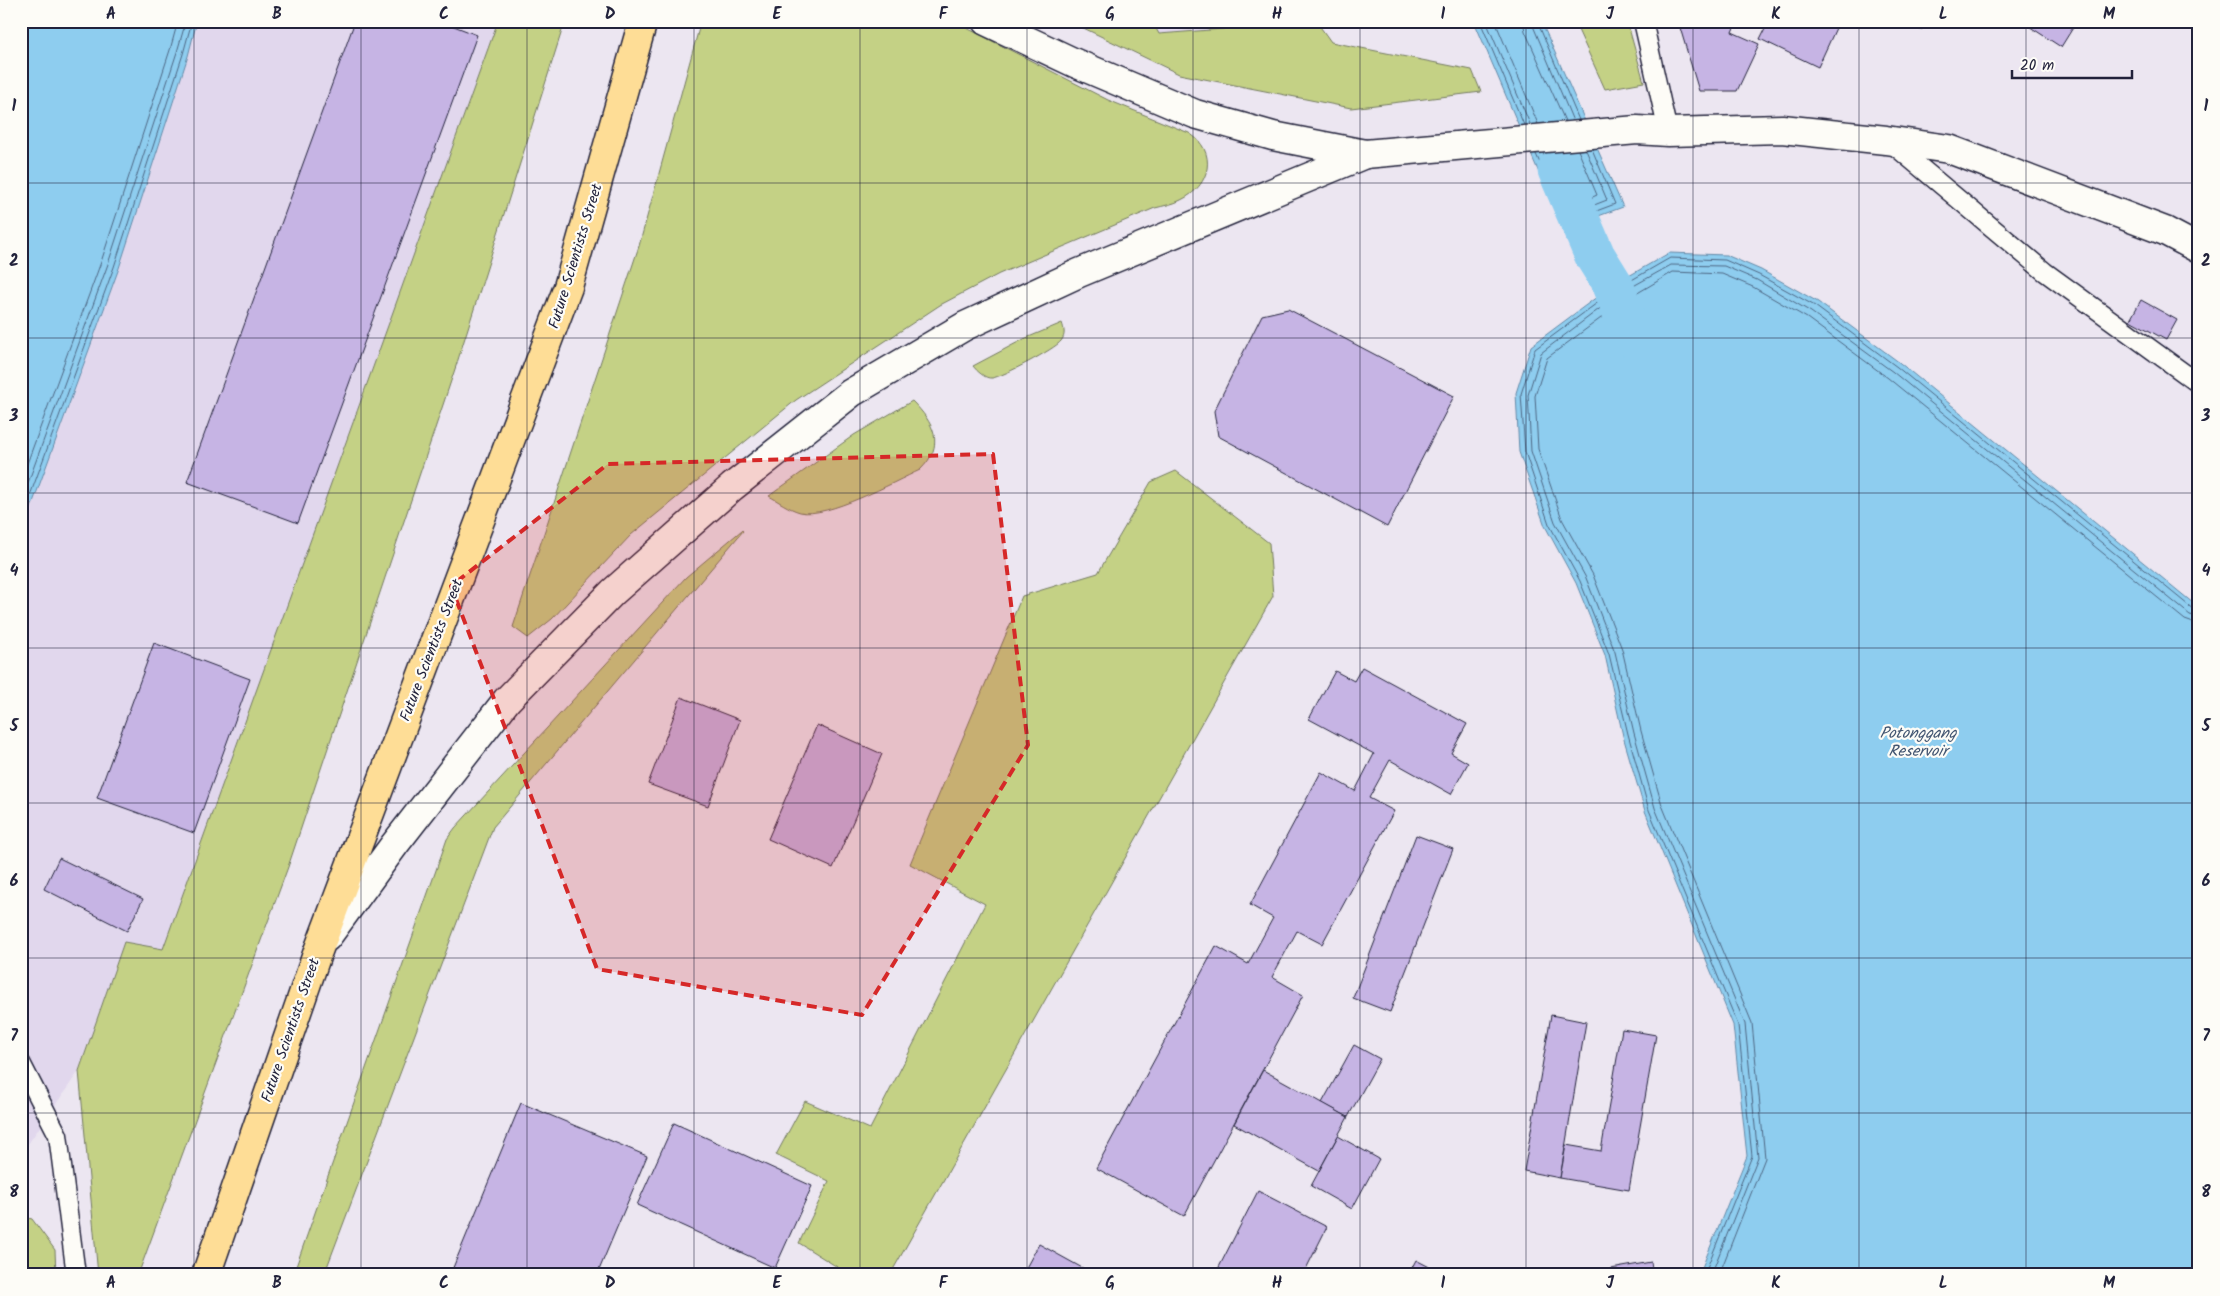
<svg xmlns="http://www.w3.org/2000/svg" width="2220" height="1296" viewBox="0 0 2220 1296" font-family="Kalam,sans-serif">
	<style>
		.built { fill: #e1d7ed }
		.green { fill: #c4d185; stroke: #737a60 }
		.water { fill: #8ecdef; stroke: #6389a7 }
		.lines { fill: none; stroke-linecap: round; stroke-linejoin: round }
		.shore { stroke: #4d6683; stroke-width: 1 }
		.canal { stroke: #8ecdef; stroke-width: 41 }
		.building { fill: #c6b4e4; stroke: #22223b }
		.service-casing { stroke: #22223b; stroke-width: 21 }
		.secondary-casing { stroke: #22223b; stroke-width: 31 }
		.primary-casing { stroke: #22223b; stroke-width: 31 }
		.service { stroke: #fdfcf7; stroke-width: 18 }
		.secondary { stroke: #fdfcf7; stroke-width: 28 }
		.primary { stroke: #fedd96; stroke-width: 28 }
		.marked { fill: #d62828; fill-opacity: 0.2; stroke: #d62828; stroke-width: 4; stroke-dasharray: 10 6; stroke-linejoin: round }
		.grid { fill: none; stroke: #22223b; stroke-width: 1; stroke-opacity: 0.55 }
		.labels { text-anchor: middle; stroke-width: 4.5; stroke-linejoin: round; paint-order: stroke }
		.street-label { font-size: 15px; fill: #22223b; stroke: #fdfcf7 }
		.water-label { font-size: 16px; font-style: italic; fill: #425571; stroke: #fdfcf7 }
		.neatline { fill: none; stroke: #22223b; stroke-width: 2 }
		.grid-label { font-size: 16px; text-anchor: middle; font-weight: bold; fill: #22223b }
	</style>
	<rect width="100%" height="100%" fill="#ece6f1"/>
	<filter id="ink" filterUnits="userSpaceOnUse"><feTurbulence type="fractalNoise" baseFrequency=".02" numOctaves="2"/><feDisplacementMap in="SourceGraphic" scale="10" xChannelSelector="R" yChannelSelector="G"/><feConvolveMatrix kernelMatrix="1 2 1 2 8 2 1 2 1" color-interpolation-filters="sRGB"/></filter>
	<g filter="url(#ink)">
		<!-- built -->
		<g class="built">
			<polygon points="197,21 498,21 163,950 124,942 79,1071 21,1154 21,535 119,268 188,56"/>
			<polygon points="1152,21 1242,21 1223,29 1159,34"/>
		</g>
		<!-- green -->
		<g class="green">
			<polygon points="498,21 565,21 456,366 288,867 138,1275 98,1275 79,1071 124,942 163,949"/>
			<path d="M701 21H953L1108 100 1189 133C1218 151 1211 186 1181 200 1174 204 1163 206 1155 208L999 274 940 305 796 400 631 535 552 619 528 638 513 627 639 246Z"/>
			<polygon points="1069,21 1152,21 1159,34 1223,29 1242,21 1316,21 1331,42 1472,70 1481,92 1351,108 1179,74"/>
			<polygon points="1574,21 1627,21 1644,82 1605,89"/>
			<path d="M1062 323C1064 329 1066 335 1061 341 1055 349 1002 377 992 378 985 379 977 371 973 366L1024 339Z"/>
			<path d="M912 401C934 423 946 445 920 470 894 482 826 519 800 512 789 509 778 501 769 496L854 435Z"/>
			<polygon points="1176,471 1269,543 1273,596 890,1275 850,1275 799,1243 829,1181 776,1155 805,1101 870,1129 985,904 910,864 1022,596 1098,573 1151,482"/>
			<polygon points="742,530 743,531 493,827 324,1275 293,1275 447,839 455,828 686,577"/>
			<polygon points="21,1216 32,1219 55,1250 56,1275 21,1275"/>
		</g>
		<!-- water -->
		<g class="water">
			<polygon points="21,21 197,21 188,56 119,268 21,535"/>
			<polygon points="1474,21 1541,21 1623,207 1563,229"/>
			<polygon points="1669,253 1726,255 1761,270 1818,302 1900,363 2199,608 2199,1275 1699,1275 1747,1156 1733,1025 1645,811 1623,736 1605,655 1576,583 1545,526 1519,452 1516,393 1531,346 1613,285"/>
		</g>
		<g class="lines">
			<!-- shore -->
			<g class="shore">
				<polyline points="1480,21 1524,125"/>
				<polyline points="1486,21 1530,124"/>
				<polyline points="1495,21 1538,124"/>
				<polyline points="1523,21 1525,31 1565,121"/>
				<polyline points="1531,21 1573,121"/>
				<polyline points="1537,21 1579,120"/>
				<polyline points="1543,153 1568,213 1571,214 1607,200 1586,150"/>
				<polyline points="1551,153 1572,203 1575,205 1597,195 1578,150"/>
				<polyline points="1536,154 1565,221 1567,222 1615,204 1592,149"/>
				<polyline points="21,480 101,262 170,50 178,21"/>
				<polyline points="21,502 108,264 177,52 186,21"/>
				<polyline points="21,520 114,267 183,54 192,21"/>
				<polyline points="1704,1275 1752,1156 1738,1025 1649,810 1628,734 1609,654 1580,581 1549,524 1525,452 1521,394 1535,349 1616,289 1670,258 1725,260 1759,275 1815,306 1897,367 2194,610 2199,611"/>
				<polyline points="1711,1275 1758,1157 1745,1024 1655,808 1634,733 1615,652 1586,578 1555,522 1531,451 1528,395 1541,353 1619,294 1671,265 1724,266 1757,280 1811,312 1893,372 2190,615 2199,617"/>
				<polyline points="1719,1275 1765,1158 1752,1023 1662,805 1641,731 1622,649 1593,575 1562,519 1538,449 1535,396 1547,358 1624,301 1673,272 1722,274 1753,287 1807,318 1888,378 2185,620 2199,625"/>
			</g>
			<!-- canal -->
			<polyline class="canal" points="1558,170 1595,256 1613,285 1632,337"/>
		</g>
		<!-- building -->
		<g class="building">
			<polygon points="355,21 441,21 477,35 298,523 187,482"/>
			<polygon points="1678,21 1737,21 1732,32 1759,44 1737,91 1699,91"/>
			<polygon points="1769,21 1821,21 1836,28 1818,67 1760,39"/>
			<polygon points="1902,21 1925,21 1921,30"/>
			<polygon points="2021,21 2067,21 2074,26 2061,47"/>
			<polygon points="2141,300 2177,320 2166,340 2130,320"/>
			<polygon points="1288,309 1454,396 1387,527 1218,436 1214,411 1262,315"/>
			<polygon points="154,643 250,679 194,833 97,798"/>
			<polygon points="1362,667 1467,724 1451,753 1468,763 1451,794 1390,760 1369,798 1394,811 1322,944 1297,931 1272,977 1303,995 1184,1216 1096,1168 1216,946 1248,964 1273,918 1250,905 1321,772 1355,791 1374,754 1309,719 1335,671 1354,681"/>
			<polygon points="681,697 740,720 708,806 648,784"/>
			<polygon points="817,725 882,754 833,868 768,839"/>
			<polygon points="1416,835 1453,849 1390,1012 1353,998"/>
			<polygon points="59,858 143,899 127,931 44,889"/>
			<polygon points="1551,1015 1586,1022 1560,1178 1524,1171"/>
			<polygon points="1622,1029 1656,1035 1629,1190 1560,1178 1566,1145 1601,1151"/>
			<polygon points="1354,1045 1380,1059 1348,1117 1322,1103"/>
			<polygon points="1263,1070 1348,1117 1319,1171 1234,1124"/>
			<polygon points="521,1103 647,1156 597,1275 450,1275"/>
			<polygon points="674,1123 812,1186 775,1268 637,1205"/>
			<polygon points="1338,1136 1379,1159 1352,1209 1311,1186"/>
			<polygon points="1258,1191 1327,1227 1303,1275 1215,1275"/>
			<polygon points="1039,1244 1095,1275 1022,1275"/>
			<polygon points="1416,1260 1445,1275 1408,1275"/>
			<polygon points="1651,1262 1653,1275 1612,1275 1611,1269"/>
		</g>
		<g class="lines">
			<defs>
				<g id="service">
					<polyline points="1643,21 1668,132"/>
					<polyline points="1889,141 2045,272 2199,384"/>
					<polyline points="21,1063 58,1135 76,1275"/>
				</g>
				<g id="secondary">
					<polyline points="986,21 1075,63 1195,114 1273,136 1365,154 1637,130 1668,132 1782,129 1886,140 1949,149 2165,231 2199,249"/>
					<polyline points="327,937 395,844 507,700 613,592 732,487 851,393 965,326 1079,273 1365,154"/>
				</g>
				<polyline id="primary" points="206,1275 318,951 568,287 643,21"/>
			</defs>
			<!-- service casing -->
			<use href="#service" class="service-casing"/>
			<!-- secondary casing -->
			<use href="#secondary" class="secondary-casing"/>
			<!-- primary casing -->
			<use href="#primary" class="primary-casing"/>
			<!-- service -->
			<use href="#service" class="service"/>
			<!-- secondary -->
			<use href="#secondary" class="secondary"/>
			<!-- primary -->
			<use href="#primary" class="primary"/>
		</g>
	</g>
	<!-- marked area -->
	<path class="marked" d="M993 454 1028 745 862 1015 597 969 451 586 608 464Z"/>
	<!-- grid -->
	<path class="grid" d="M194 21V1275M361 21V1275M527 21V1275M694 21V1275M860 21V1275M1027 21V1275M1193 21V1275M1360 21V1275M1526 21V1275M1693 21V1275M1859 21V1275M2026 21V1275M21 183H2199M21 338H2199M21 493H2199M21 648H2199M21 803H2199M21 958H2199M21 1113H2199"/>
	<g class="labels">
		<!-- street labels -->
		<g class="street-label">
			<text transform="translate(575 256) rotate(-73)" y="5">Future Scientists Street</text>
			<text transform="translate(431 650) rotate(-69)" y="5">Future Scientists Street</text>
			<text transform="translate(290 1030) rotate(-71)" y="5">Future Scientists Street</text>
		</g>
		<!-- water labels -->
		<g class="water-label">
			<text x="1918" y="738">Potonggang<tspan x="1918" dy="18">Reservoir</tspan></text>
		</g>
	</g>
	<!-- margin -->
	<rect width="2220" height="1296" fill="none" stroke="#fdfcf7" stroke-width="55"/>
	<!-- scale -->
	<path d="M2012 70v8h120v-8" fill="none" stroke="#22223b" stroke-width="2.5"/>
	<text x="2020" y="70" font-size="15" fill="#22223b" stroke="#fdfcf7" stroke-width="4" paint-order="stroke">20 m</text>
	<rect x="28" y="28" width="2164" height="1240" class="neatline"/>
	<g class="grid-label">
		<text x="111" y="19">A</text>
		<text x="277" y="19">B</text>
		<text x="444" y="19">C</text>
		<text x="610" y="19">D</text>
		<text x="777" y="19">E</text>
		<text x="943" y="19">F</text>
		<text x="1110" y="19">G</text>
		<text x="1277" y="19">H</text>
		<text x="1443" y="19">I</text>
		<text x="1610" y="19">J</text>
		<text x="1776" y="19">K</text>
		<text x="1943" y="19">L</text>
		<text x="2109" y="19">M</text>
		<text x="14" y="111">1</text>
		<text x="2206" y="111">1</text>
		<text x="14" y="266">2</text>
		<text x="2206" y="266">2</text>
		<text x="14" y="421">3</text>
		<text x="2206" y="421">3</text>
		<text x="14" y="576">4</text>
		<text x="2206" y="576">4</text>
		<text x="14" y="731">5</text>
		<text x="2206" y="731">5</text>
		<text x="14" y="886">6</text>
		<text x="2206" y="886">6</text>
		<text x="14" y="1041">7</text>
		<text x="2206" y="1041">7</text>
		<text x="14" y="1197">8</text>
		<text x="2206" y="1197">8</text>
		<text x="111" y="1288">A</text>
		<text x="277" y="1288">B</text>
		<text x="444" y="1288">C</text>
		<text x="610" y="1288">D</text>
		<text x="777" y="1288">E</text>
		<text x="943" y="1288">F</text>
		<text x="1110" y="1288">G</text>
		<text x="1277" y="1288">H</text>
		<text x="1443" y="1288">I</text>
		<text x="1610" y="1288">J</text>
		<text x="1776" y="1288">K</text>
		<text x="1943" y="1288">L</text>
		<text x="2109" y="1288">M</text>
	</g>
</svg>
